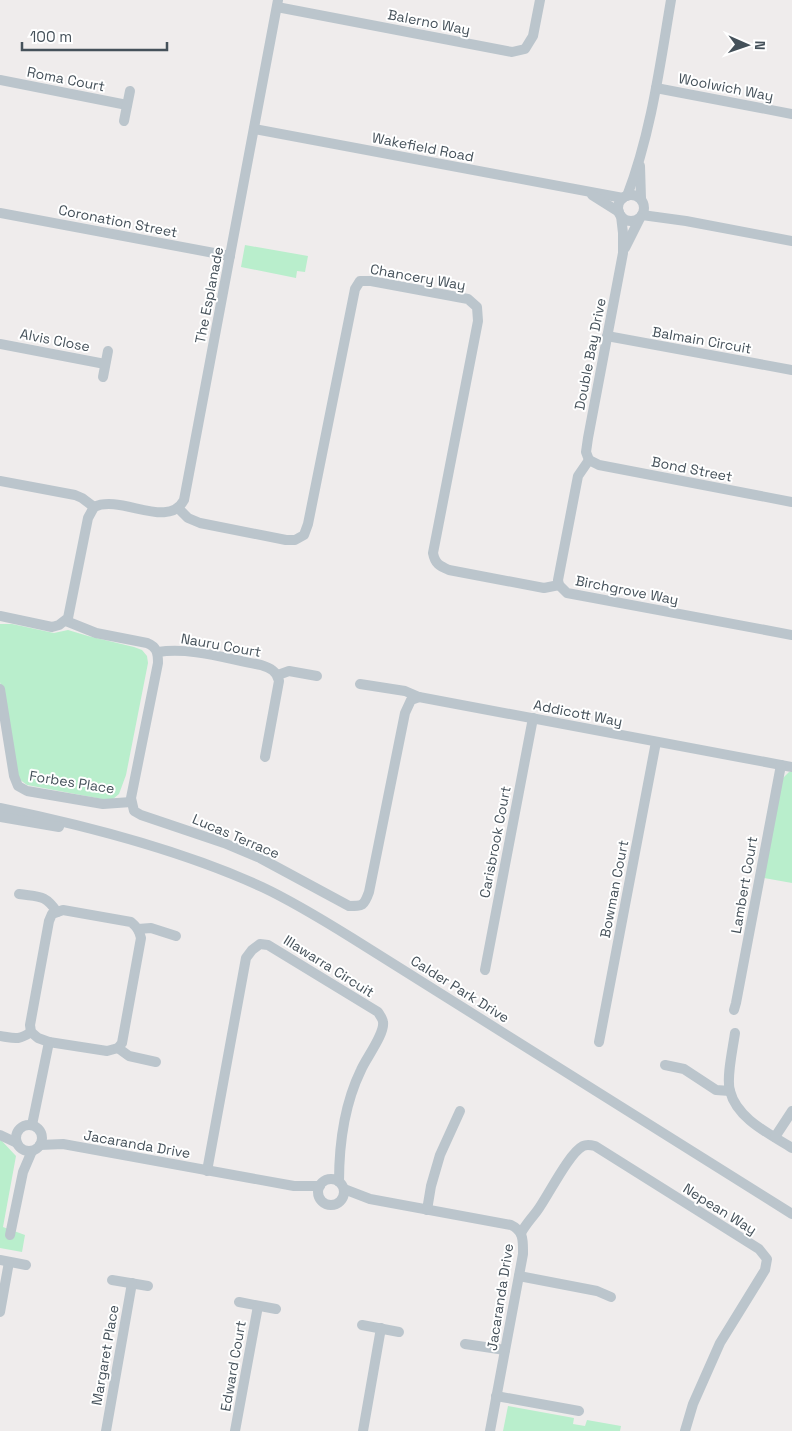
<svg xmlns="http://www.w3.org/2000/svg" width="792" height="1431" viewBox="0 0 792 1431" font-family="'Space Grotesk',sans-serif">
	<style>
		.green { fill: #b9eecc }
		.lines { fill: none; stroke-linecap: round; stroke-linejoin: round }
		.minor { stroke: #bbc5cc; stroke-width: 10 }
		.labels { text-anchor: middle; stroke-width: 4; stroke-linejoin: round; paint-order: stroke }
		.street-label { font-size: 14px; fill: #45515a; stroke: #fff }
	</style>
	<rect width="100%" height="100%" fill="#efecec"/>
	<!-- green -->
	<g class="green">
		<polygon points="245,245 308,256 305,272 297,271 296,278 241,267"/>
		<polygon points="0,624 12,624 54,633 68,630 88,636 134,647 142,650 147,656 148,663 126,775 119,794 113,799 102,799 27,785 19,779 16,772 0,682"/>
		<polygon points="789,772 792,772 792,883 764,878 782,779"/>
		<polygon points="0,1139 16,1156 3,1227 25,1235 22,1252 0,1248"/>
		<polygon points="508,1406 574,1418 573,1424 585,1426 587,1420 621,1426 620,1431 503,1431"/>
	</g>
	<g class="lines">
		<!-- minor -->
		<g class="minor">
			<polyline points="277,7 512,52 525,49 533,36 540,0"/>
			<polyline points="0,80 127,105"/>
			<polyline points="656,88 792,114"/>
			<polyline points="124,121 130,91"/>
			<polyline points="254,129 623,198"/>
			<polyline points="640,166 641,199"/>
			<polyline points="592,195 619,212"/>
			<circle cx="631" cy="208" r="13"/>
			<path d="M627 196C651 134 660 65 671 0"/>
			<polyline points="0,213 230,256"/>
			<polyline points="642,215 686,221 792,241"/>
			<polyline points="625,248 640,218"/>
			<polyline points="607,336 792,370"/>
			<polyline points="0,344 105,364"/>
			<polyline points="103,377 108,351"/>
			<polyline points="589,460 578,476 558,580 559,585 567,593 792,635"/>
			<polyline points="589,460 586,452 588,438 623,253 623,233 621,216"/>
			<polyline points="589,460 599,465 792,502"/>
			<polyline points="0,481 75,495 82,498 94,507"/>
			<path d="M94 507C121 494 168 530 184 500L278 0"/>
			<path d="M178 508 188 518 200 523 286 540H295L304 535 308 524 355 289 360 281H371L468 299 477 307 478 321 433 553C435 564 440 566 449 570L544 588 559 585"/>
			<polyline points="0,616 52,627 59,625 68,618 88,518 94,507"/>
			<path d="M66 621 96 633 147 643C157 647 158 653 158 663L131 798 134 811 141 815 224 843 260 858 349 906C363 906 364 906 369 892L405 713 411 700 419 697"/>
			<path d="M158 652C192 647 227 659 261 665 270 668 277 671 279 681L265 757"/>
			<polyline points="278,675 289,671 317,676"/>
			<polyline points="360,684 405,691 419,697 792,767"/>
			<polyline points="0,689 14,776 18,786 27,791 103,804 131,802"/>
			<path d="M0 808C88 826 181 850 262 887 294 902 323 920 352 938L792 1214"/>
			<polyline points="0,817 59,827"/>
			<path d="M19 894C39 897 45 894 57 912"/>
			<path d="M63 910 131 922C137 927 139 930 141 938L122 1043 118 1048 107 1051 49 1042 38 1038 31 1032 30 1025 49 921 52 914Z"/>
			<polyline points="138,929 151,928 176,936"/>
			<polyline points="485,970 533,718"/>
			<polyline points="734,1010 736,1003 781,765"/>
			<path d="M735 1033C733 1048 726 1078 730 1091 737 1119 770 1134 792 1148"/>
			<path d="M0 1036C14 1038 18 1041 31 1032"/>
			<polyline points="599,1042 656,742"/>
			<polyline points="118,1048 129,1056 156,1062"/>
			<polyline points="665,1065 684,1069 716,1090 730,1091"/>
			<polyline points="32,1125 49,1042"/>
			<circle cx="29" cy="1138" r="13"/>
			<polyline points="0,1135 17,1143"/>
			<polyline points="775,1137 792,1111"/>
			<polyline points="40,1145 63,1144 294,1186 320,1186"/>
			<path d="M207 1171 246 958 252 950 260 944 268 945 378 1012C379 1014 383 1019 383 1022 385 1034 366 1058 361 1070 344 1105 339 1143 339 1182"/>
			<circle cx="331" cy="1192" r="13"/>
			<path d="M344 1189 370 1199 511 1225C524 1231 523 1241 523 1254L490 1431"/>
			<polyline points="427,1210 431,1186 440,1155 460,1111"/>
			<path d="M521 1233C526 1224 531 1219 537 1211 548 1196 569 1153 583 1146 587 1144 591 1145 595 1146L759 1249 767 1259 765 1270 720 1343 693 1404 685 1431"/>
			<polyline points="10,1235 23,1172 32,1151"/>
			<polyline points="0,1260 26,1265"/>
			<polyline points="519,1276 597,1291 611,1297"/>
			<polyline points="112,1280 148,1286"/>
			<polyline points="239,1302 276,1309"/>
			<polyline points="0,1312 9,1262"/>
			<polyline points="362,1325 399,1332"/>
			<polyline points="465,1344 505,1350"/>
			<polyline points="496,1396 579,1411"/>
			<polyline points="106,1431 132,1283"/>
			<polyline points="235,1431 258,1306"/>
			<polyline points="363,1431 381,1328"/>
		</g>
	</g>
	<g class="labels">
		<!-- street labels -->
		<g class="street-label">
			<text transform="translate(429 22) rotate(11)" y="5">Balerno Way</text>
			<text transform="translate(66 79) rotate(11)" y="5">Roma Court</text>
			<text transform="translate(726 87) rotate(11)" y="5">Woolwich Way</text>
			<text transform="translate(423 147) rotate(11)" y="5">Wakefield Road</text>
			<text transform="translate(118 221) rotate(11)" y="5">Coronation Street</text>
			<text transform="translate(418 277) rotate(10)" y="5">Chancery Way</text>
			<text transform="translate(209 295) rotate(-79)" y="5">The Esplanade</text>
			<text transform="translate(55 340) rotate(11)" y="5">Alvis Close</text>
			<text transform="translate(702 340) rotate(10)" y="5">Balmain Circuit</text>
			<text transform="translate(590 354) rotate(-79)" y="5">Double Bay Drive</text>
			<text transform="translate(692 469) rotate(11)" y="5">Bond Street</text>
			<text transform="translate(627 590) rotate(11)" y="5">Birchgrove Way</text>
			<text transform="translate(221 645) rotate(10)" y="5">Nauru Court</text>
			<text transform="translate(578 713) rotate(11)" y="5">Addicott Way</text>
			<text transform="translate(72 782) rotate(9)" y="5">Forbes Place</text>
			<text transform="translate(236 836) rotate(23)" y="5">Lucas Terrace</text>
			<text transform="translate(495 842) rotate(-79)" y="5">Carisbrook Court</text>
			<text transform="translate(744 885) rotate(-80)" y="5">Lambert Court</text>
			<text transform="translate(614 889) rotate(-79)" y="5">Bowman Court</text>
			<text transform="translate(329 966) rotate(32)" y="5">Illawarra Circuit</text>
			<text transform="translate(460 989) rotate(32)" y="5">Calder Park Drive</text>
			<text transform="translate(137 1144) rotate(10)" y="5">Jacaranda Drive</text>
			<text transform="translate(720 1209) rotate(32)" y="5">Nepean Way</text>
			<text transform="translate(500 1297) rotate(-81)" y="5">Jacaranda Drive</text>
			<text transform="translate(105 1355) rotate(-80)" y="5">Margaret Place</text>
			<text transform="translate(233 1366) rotate(-80)" y="5">Edward Court</text>
		</g>
	</g>
	<!-- north arrow -->
	<g transform="translate(747 45) rotate(92)" stroke="#ffffff" stroke-width="4" paint-order="stroke">
	<path d="M0-4L9 19L0 12L-9 19Z" fill="#45515a"/>
	<text y="-8" font-size="14" font-weight="bold" text-anchor="middle" fill="#45515a">N</text>
	</g>
	<!-- scale -->
	<path d="M22 42v8h145v-8" fill="none" stroke="#45515a" stroke-width="2.5"/>
	<text x="30" y="42" font-size="15" fill="#45515a" stroke="#ffffff" stroke-width="4" paint-order="stroke">100 m</text>
</svg>
